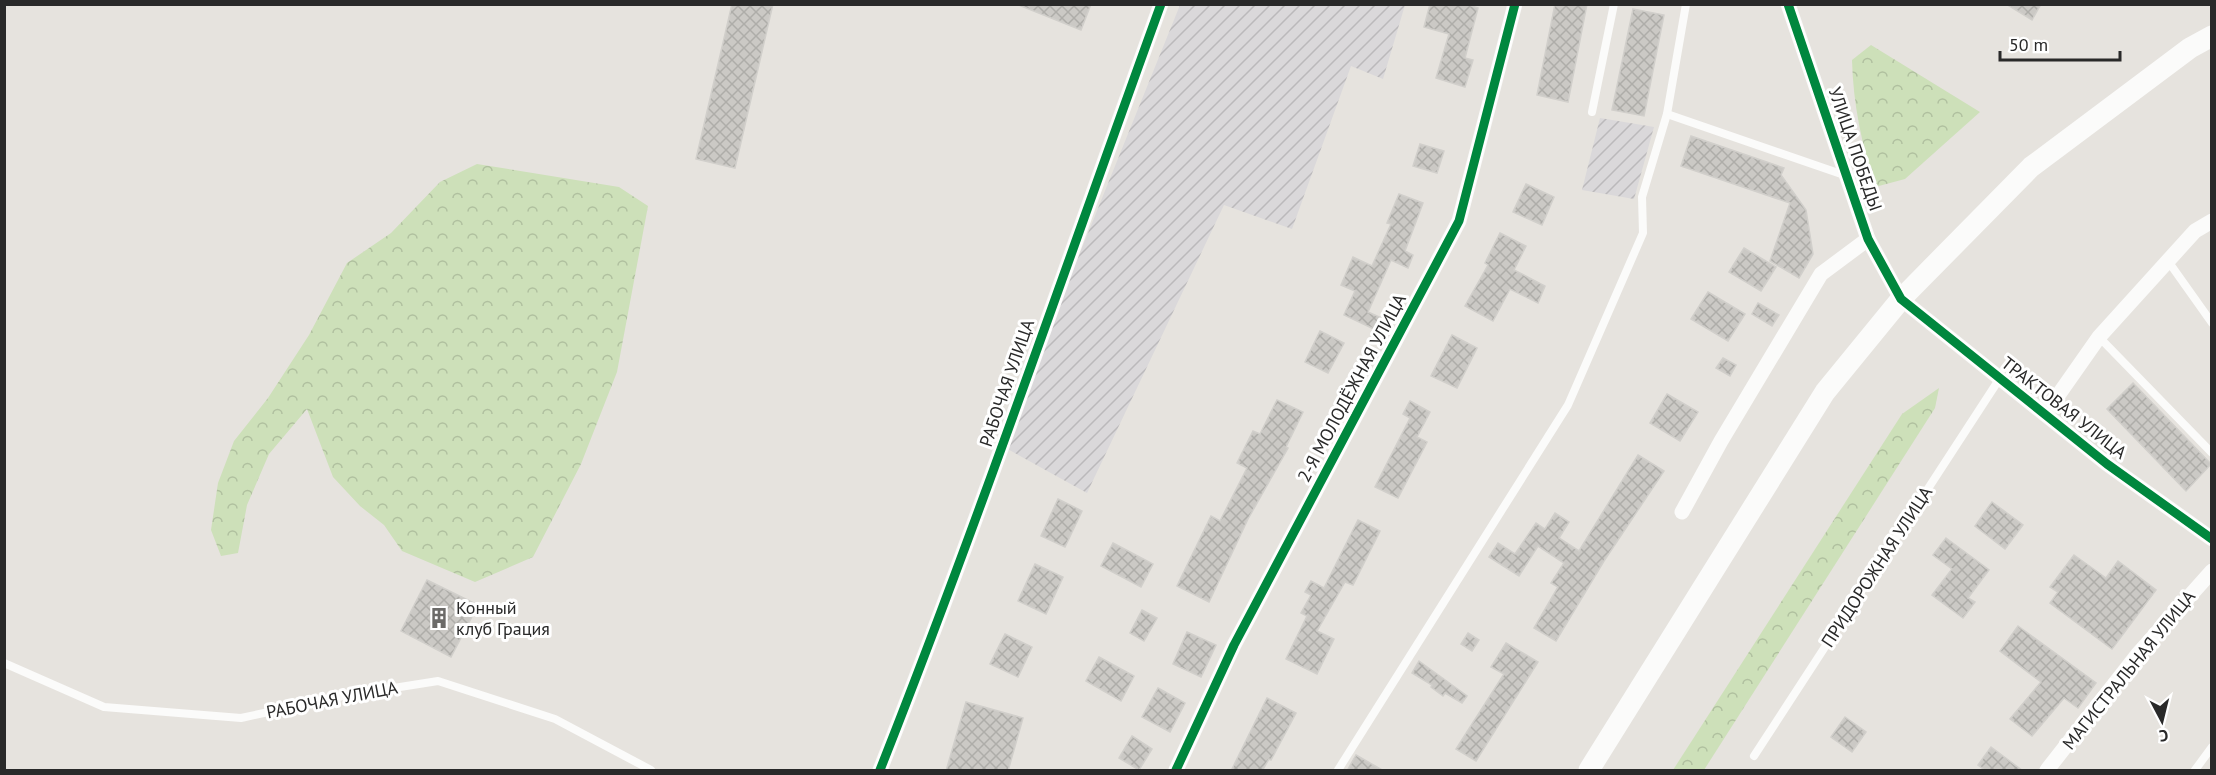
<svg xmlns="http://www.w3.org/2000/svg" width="2216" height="775" viewBox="0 0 2216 775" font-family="'PT Sans',sans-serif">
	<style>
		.industrial { fill: url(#industrial-furrows) }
		.forest { fill: url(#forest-crowns) }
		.building { fill: url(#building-cross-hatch); stroke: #d1cfcb; stroke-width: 1.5 }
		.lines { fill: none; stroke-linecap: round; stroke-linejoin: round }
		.lane { stroke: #fbfbfa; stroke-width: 8 }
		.street { stroke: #fbfbfa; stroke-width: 15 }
		.secondary { stroke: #fbfbfa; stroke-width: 21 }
		.cycleway-casing { stroke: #fff; stroke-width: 13 }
		.cycleway { stroke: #00873e; stroke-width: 9 }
		.labels { text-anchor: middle; stroke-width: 6; stroke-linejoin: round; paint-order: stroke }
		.street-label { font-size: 18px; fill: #292929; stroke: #fff }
		.poi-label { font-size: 18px; fill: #292929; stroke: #fff; text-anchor: start }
	</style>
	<defs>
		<pattern id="industrial-furrows" width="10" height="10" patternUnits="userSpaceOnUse" patternTransform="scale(1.5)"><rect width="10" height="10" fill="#dad8da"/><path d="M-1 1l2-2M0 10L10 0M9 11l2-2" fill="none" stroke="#bbb9bb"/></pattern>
		<pattern id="forest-crowns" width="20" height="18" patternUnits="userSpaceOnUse" patternTransform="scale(1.5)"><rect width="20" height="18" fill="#cde0b9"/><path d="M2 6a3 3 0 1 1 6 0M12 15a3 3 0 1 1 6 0" fill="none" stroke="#b0c09f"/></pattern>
		<pattern id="building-cross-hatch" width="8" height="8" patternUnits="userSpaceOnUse" patternTransform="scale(1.5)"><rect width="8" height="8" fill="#cbc9c5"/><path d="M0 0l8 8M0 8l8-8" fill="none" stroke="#aeada9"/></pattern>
	</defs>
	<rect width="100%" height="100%" fill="#e6e3de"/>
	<!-- industrial -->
	<g class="industrial">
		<polygon points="1180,5 1405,5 1383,79 1351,66 1292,229 1224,205 1087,493 1002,446"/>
		<polygon points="1600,118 1654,127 1634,199 1582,190"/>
	</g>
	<!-- forest -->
	<g class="forest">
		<path d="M1871 45 1980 112 1905 179 1875 187C1862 145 1853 104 1852 60Z"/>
		<polygon points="477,164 619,187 648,206 617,372 581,464 533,557 475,582 402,551 384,525 360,506 333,477 307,409 269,454 247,505 238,553 221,556 211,530 218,483 234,441 268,398 309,335 347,263 391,233 440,182"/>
		<polygon points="1939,388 1935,408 1704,770 1673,770 1902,414"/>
	</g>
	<!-- building -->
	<g class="building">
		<polygon points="732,4 773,4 735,168 696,159"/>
		<polygon points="1016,4 1091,4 1081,30"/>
		<polygon points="1430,4 1466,4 1478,8 1465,58 1473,60 1465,87 1436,78 1449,34 1424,27"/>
		<polygon points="1555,4 1587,4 1568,102 1537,95"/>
		<polygon points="2006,4 2041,4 2032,20"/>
		<polygon points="1633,9 1664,15 1644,116 1612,110"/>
		<polygon points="1691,136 1784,168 1781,175 1806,210 1813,254 1799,278 1770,261 1790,203 1681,166"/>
		<polygon points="1420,144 1444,151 1437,173 1413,166"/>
		<polygon points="1526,184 1554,197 1542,225 1513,212"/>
		<polygon points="1399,194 1423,203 1405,251 1413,255 1408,268 1391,260 1368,312 1384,319 1378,331 1344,315 1355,291 1341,285 1353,257 1372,266 1391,224 1387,223"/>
		<polygon points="1500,233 1526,246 1514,270 1545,286 1538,303 1510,289 1493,321 1465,306 1488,265 1485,263"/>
		<polygon points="1744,248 1776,267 1761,291 1729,272"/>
		<polygon points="1708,292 1745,314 1728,341 1691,319"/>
		<polygon points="1758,303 1779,315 1772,326 1752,314"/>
		<polygon points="1320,331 1344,343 1328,373 1305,362"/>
		<polygon points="1452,335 1477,348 1457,388 1431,376"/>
		<polygon points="1723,358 1736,365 1730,376 1716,368"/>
		<polygon points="2133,383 2211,464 2186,491 2107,409"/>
		<polygon points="1667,394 1698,412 1680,441 1650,423"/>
		<polygon points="1277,400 1303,412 1286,447 1288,448 1248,519 1209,602 1177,586 1211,516 1220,521 1247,468 1237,463 1253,431 1260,434"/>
		<polygon points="1410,401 1430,412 1417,437 1427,442 1398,498 1375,487 1410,418 1403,414"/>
		<polygon points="1638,455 1664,471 1604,561 1556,641 1534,628 1558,587 1551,583 1564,563 1538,546 1519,576 1489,557 1498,543 1515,554 1536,523 1545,529 1555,513 1569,522 1559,538 1579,551"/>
		<polygon points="1058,499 1082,511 1065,547 1041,536"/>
		<polygon points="1992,502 2023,525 2005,549 1975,526"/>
		<polygon points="1358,520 1380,531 1353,585 1345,582 1317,631 1334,639 1317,674 1286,659 1307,616 1301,613 1311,595 1305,592 1311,581 1324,588"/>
		<polygon points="1946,538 1989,570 1968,598 1975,602 1963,618 1932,595 1952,569 1933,555"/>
		<polygon points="1113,543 1153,564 1141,587 1101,566"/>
		<polygon points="2074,555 2106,578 2118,561 2156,590 2112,649 2050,603 2058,592 2050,587"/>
		<polygon points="1035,564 1063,577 1046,614 1018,601"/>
		<polygon points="427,580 478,605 451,657 401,631"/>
		<polygon points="1142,610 1157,618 1144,641 1130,633"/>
		<polygon points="2018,626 2096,683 2078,708 2064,698 2032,736 2010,719 2041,682 2000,651"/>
		<polygon points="1187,632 1216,645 1201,677 1173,664"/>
		<polygon points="1468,633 1479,640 1472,651 1461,644"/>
		<polygon points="1005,634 1032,647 1018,677 990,664"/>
		<polygon points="1506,643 1538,662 1476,761 1456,749 1504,674 1491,667"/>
		<polygon points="1099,657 1134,676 1121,701 1086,681"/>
		<polygon points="1419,661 1467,696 1462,703 1445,693 1443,696 1431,687 1432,685 1412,673"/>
		<polygon points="1158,688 1185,703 1170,732 1142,717"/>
		<polygon points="1267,698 1296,713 1271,760 1269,759 1262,771 1231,771"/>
		<polygon points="966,702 1023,718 1008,771 946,771"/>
		<polygon points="1845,717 1866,732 1852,752 1831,737"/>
		<polygon points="1132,736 1152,749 1139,770 1119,758"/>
		<polygon points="1991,747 2023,771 1986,771 1978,765"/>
		<polygon points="1356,755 1384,771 1347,771"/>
	</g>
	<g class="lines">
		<!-- lane -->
		<g class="lane">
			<polyline points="1592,112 1614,4"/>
			<polyline points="1667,114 1847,176"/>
			<polyline points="2168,261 2212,323"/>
			<polyline points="2099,337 2212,453"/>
			<polyline points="4,663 104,707 241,718 343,696 438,681 555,719 651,770"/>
			<polyline points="1754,756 2000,378"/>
			<polyline points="1338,770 1568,405 1643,233 1642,197 1667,114 1686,4"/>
			<polyline points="2195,770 2212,747"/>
		</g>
		<!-- street -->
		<g class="street">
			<polyline points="1788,4 1868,239 1901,299 2107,464 2212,539"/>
			<polyline points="2045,414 2099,337 2195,231 2212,221"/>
			<polyline points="1682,512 1721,441 1821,274 1868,239"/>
			<path d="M880 770C980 517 1068 260 1161 4"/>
			<polyline points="1176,770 1234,645 1459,221 1515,4"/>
			<polyline points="2047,770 2137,655 2212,571"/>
		</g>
		<!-- secondary -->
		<polyline class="secondary" points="1589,770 1825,392 1901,299 2031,167 2190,48 2212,36"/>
		<defs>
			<g id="cycleway">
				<polyline points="1788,4 1868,239 1901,299 2107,464 2212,539"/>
				<path d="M880 770C980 517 1068 260 1161 4"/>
				<polyline points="1176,770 1234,645 1459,221 1515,4"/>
			</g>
		</defs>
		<!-- cycleway casing -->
		<use href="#cycleway" class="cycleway-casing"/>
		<!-- cycleway -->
		<use href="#cycleway" class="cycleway"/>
	</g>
	<!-- icons -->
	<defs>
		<symbol id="building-bare" viewBox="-9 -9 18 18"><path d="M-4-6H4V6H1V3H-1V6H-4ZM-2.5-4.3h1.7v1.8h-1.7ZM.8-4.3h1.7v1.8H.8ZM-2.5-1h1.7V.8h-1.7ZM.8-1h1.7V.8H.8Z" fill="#6b6a68" stroke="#fff" stroke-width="2.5" paint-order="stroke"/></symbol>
	</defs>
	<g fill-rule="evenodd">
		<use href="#building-bare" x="424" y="603" width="30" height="30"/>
	</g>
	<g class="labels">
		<!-- street labels -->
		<g class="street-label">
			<text transform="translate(1855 149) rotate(71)" y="6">УЛИЦА ПОБЕДЫ</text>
			<text transform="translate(1007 383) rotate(-71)" y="6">РАБОЧАЯ УЛИЦА</text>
			<text transform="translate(1352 388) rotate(-62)" y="6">2-Я МОЛОДЁЖНАЯ УЛИЦА</text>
			<text transform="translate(2064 408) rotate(38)" y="6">ТРАКТОВАЯ УЛИЦА</text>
			<text transform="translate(1877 567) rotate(-57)" y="6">ПРИДОРОЖНАЯ УЛИЦА</text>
			<text transform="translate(2129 670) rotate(-51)" y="6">МАГИСТРАЛЬНАЯ УЛИЦА</text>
			<text transform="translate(332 700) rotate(-11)" y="6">РАБОЧАЯ УЛИЦА</text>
		</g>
		<!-- poi labels -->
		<g class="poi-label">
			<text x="456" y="614">Конный<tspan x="456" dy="21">клуб Грация</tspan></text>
		</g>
	</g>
	<!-- border -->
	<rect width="2216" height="775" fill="none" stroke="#292929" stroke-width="12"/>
	<!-- north arrow -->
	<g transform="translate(2162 721) rotate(173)" stroke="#ffffff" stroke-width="4.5" paint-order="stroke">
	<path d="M0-4.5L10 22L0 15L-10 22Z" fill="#292929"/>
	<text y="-9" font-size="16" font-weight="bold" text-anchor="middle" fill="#292929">С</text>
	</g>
	<!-- scale -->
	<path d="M2000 51v9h120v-9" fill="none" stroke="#292929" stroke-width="3"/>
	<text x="2009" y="51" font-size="18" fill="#292929" stroke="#ffffff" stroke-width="4.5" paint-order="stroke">50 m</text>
</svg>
